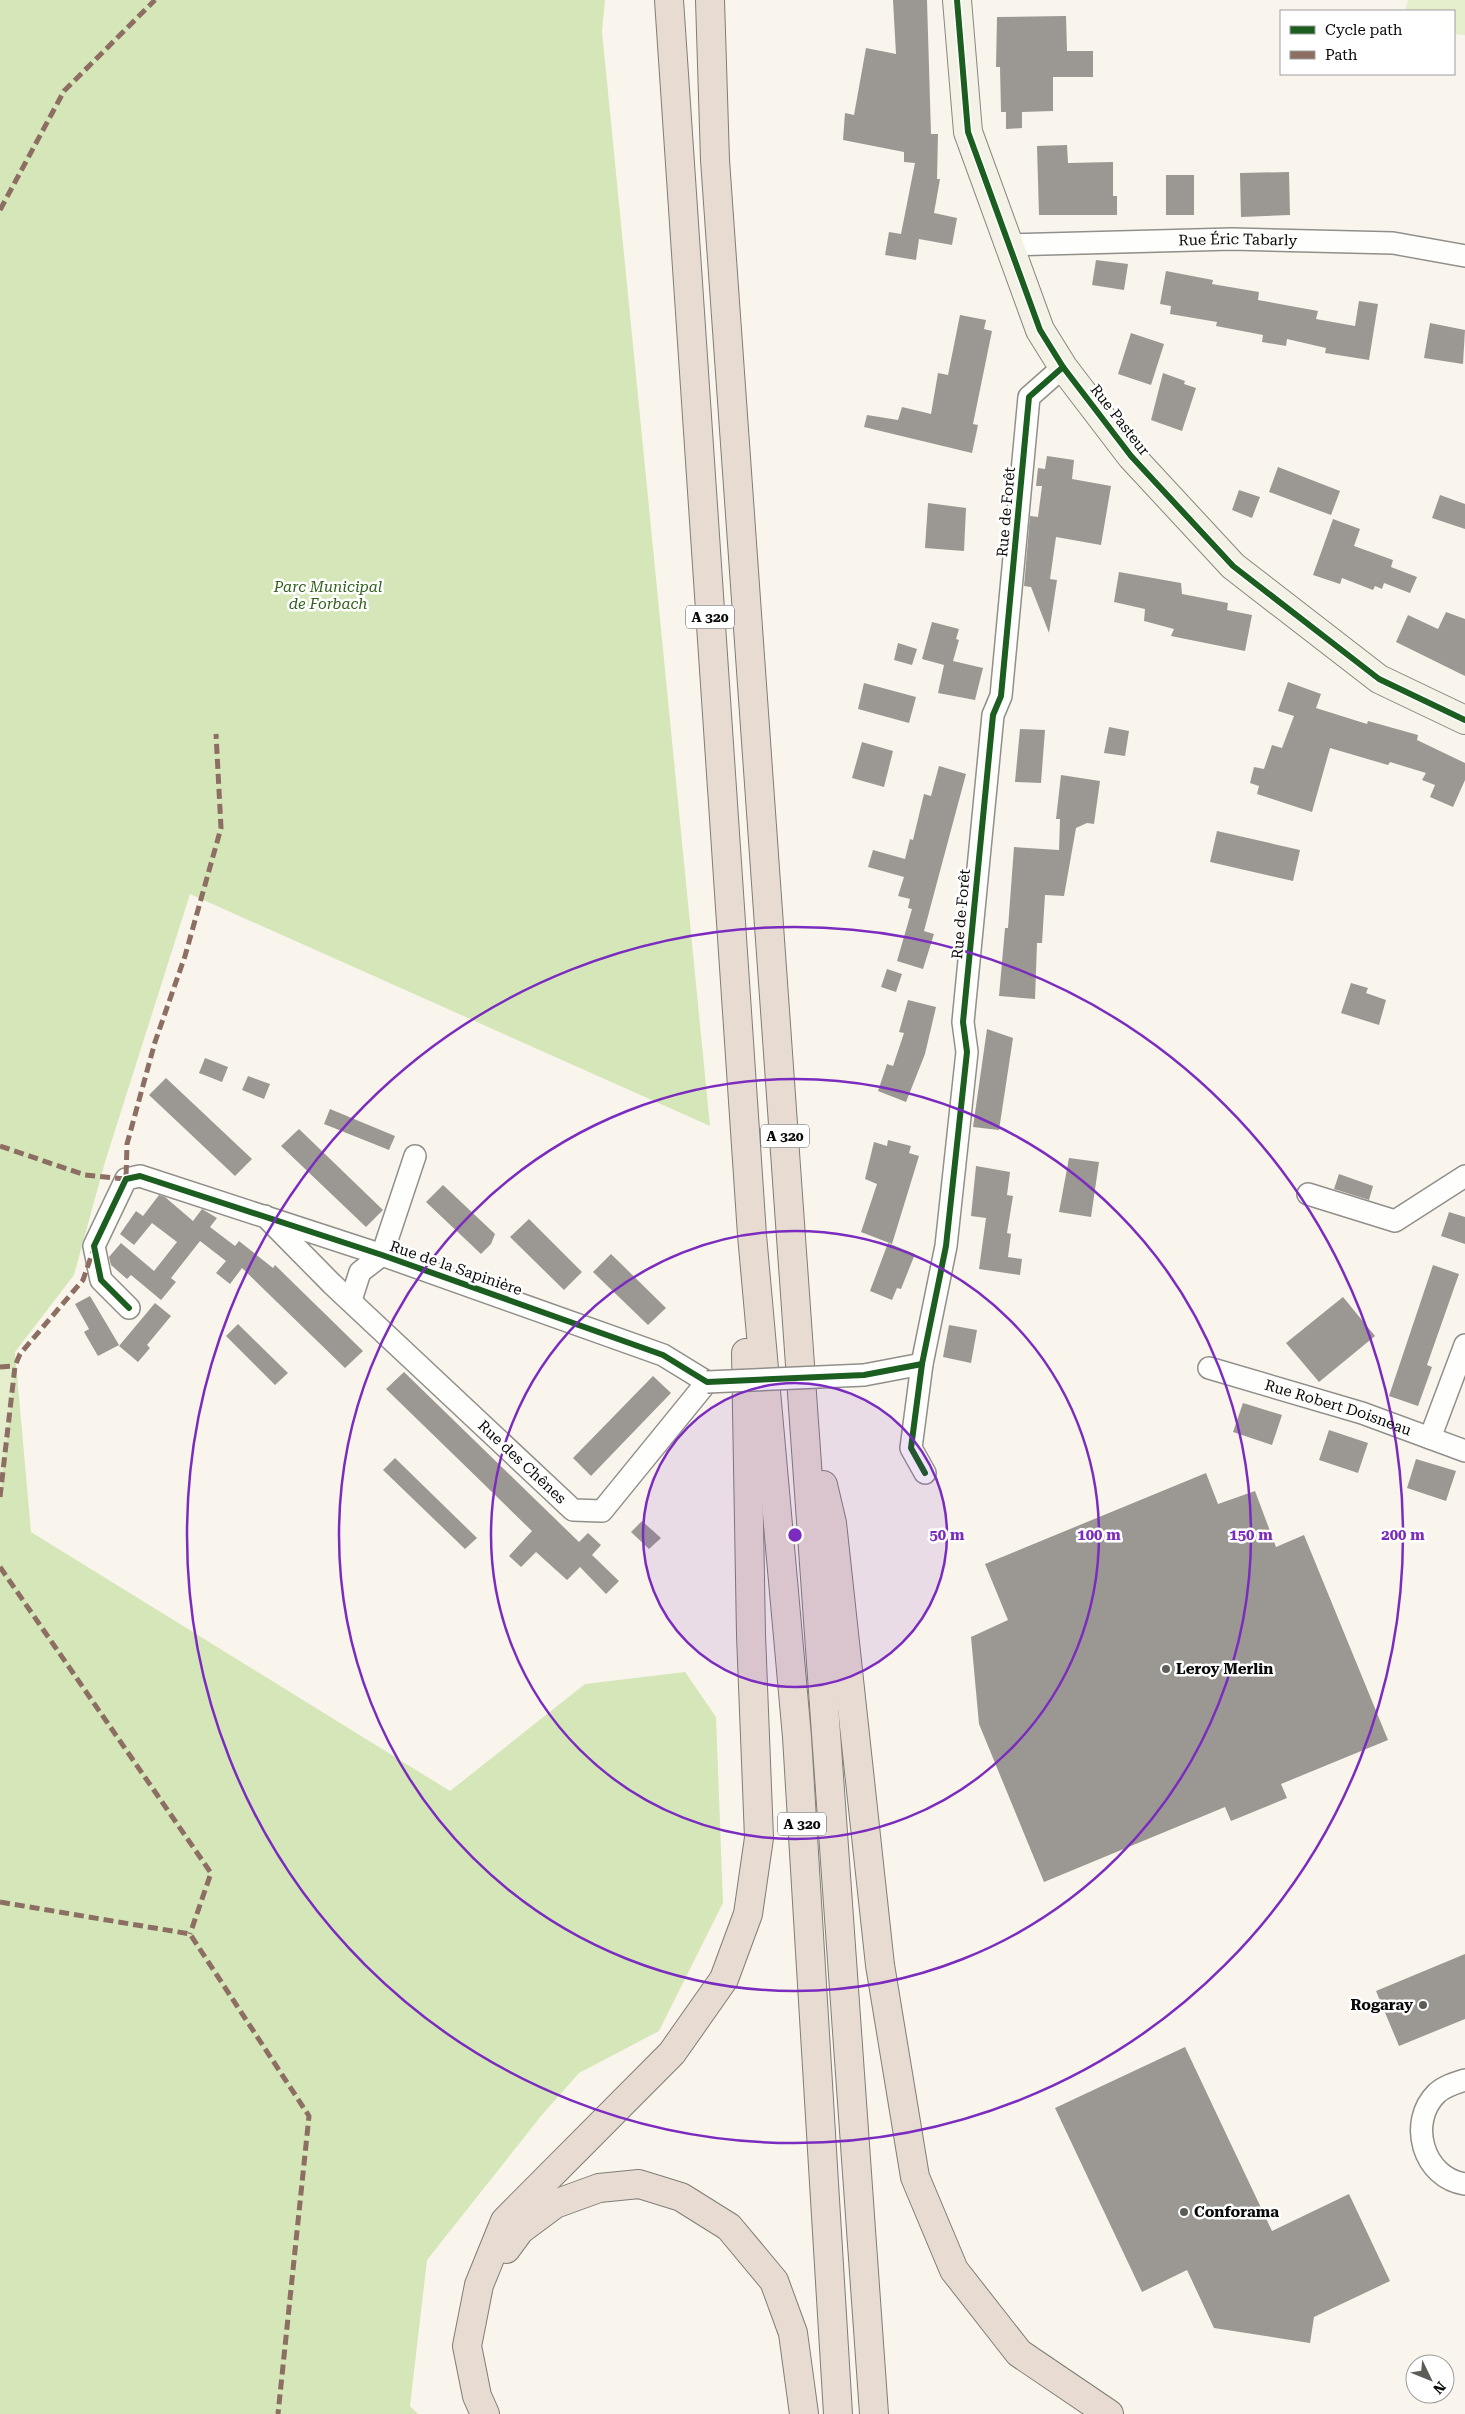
<svg xmlns="http://www.w3.org/2000/svg" width="1465" height="2414" viewBox="0 0 1465 2414" font-family="'Roboto Serif',serif">
	<style>
		.green { fill: #e4eecc }
		.forest { fill: #d5e6b9 }
		.building { fill: #9b9893 }
		.lines { fill: none; stroke-linecap: round; stroke-linejoin: round }
		.street-casing { stroke: #918f8b; stroke-width: 24 }
		.secondary-casing { stroke: #888682; stroke-width: 30 }
		.highway-casing { stroke: #7e7d78; stroke-width: 30 }
		.street { stroke: #fefefc; stroke-width: 21 }
		.secondary { stroke: #f4f1e6; stroke-width: 28 }
		.highway { stroke: #e8dbd2; stroke-width: 28 }
		.street-bridge-casing { stroke: #918f8b; stroke-width: 24; stroke-linecap: butt }
		.street-bridge { stroke: #fefefc; stroke-width: 21 }
		.quiet { stroke: #8d6e63; stroke-width: 5; stroke-dasharray: 10 5; stroke-linecap: butt }
		.cycleway-casing { stroke: #fff; stroke-width: 9 }
		.cycleway { stroke: #1b5e20; stroke-width: 6 }
		.ring { fill: none; stroke: #7b2cbf; stroke-width: 2.5 }
		.poi-dot { fill: #5d5c58; stroke: #fff; stroke-width: 2 }
		.labels { text-anchor: middle; stroke-width: 5; stroke-linejoin: round; paint-order: stroke }
		.shield { fill: #fff; stroke: #535353; stroke-width: 1 }
		.shield-label { font-size: 14px; font-weight: bold; fill: #090909 }
		.street-label { font-size: 15px; fill: #090909; stroke: #fff }
		.park-label { font-size: 15px; font-style: italic; fill: #30601b; stroke: #fff }
		.poi-label { font-size: 15px; font-weight: bold; fill: #090909; stroke: #fff; text-anchor: start }
		.centre { fill: #7b2cbf; stroke: #fff; stroke-width: 2.5 }
		.ring-label { font-size: 15px; text-anchor: middle; font-weight: bold; fill: #7b2cbf; stroke: #fff; stroke-width: 5; stroke-linejoin: round; paint-order: stroke }
	</style>
	<rect width="100%" height="100%" fill="#f9f5ec"/>
	<!-- green -->
	<g class="green">
		<polygon points="1408,0 1465,0 1465,35 1454,34 1454,11 1405,11"/>
		<polygon points="15,1366 0,1497 0,1367"/>
	</g>
	<!-- forest -->
	<polygon class="forest" points="0,0 605,0 602,31 710,1126 190,894 105,1162 74,1275 15,1352 31,1532 450,1791 585,1684 685,1672 716,1717 723,1903 659,2031 579,2073 541,2116 427,2260 410,2406 418,2414 0,2414 0,1497 15,1367 0,1367"/>
	<!-- building -->
	<g class="building">
		<polygon points="893,0 927,0 931,134 938,134 937,179 940,179 934,213 957,218 952,245 919,239 916,260 885,255 889,232 901,234 915,163 904,162 904,152 843,140 845,113 854,115 866,48 896,54"/>
		<polygon points="1066,16 1067,51 1093,51 1093,77 1053,77 1053,111 1022,112 1022,128 1006,129 1006,112 1001,112 1000,67 996,67 997,17"/>
		<polygon points="1067,145 1068,163 1113,162 1113,196 1117,196 1117,215 1039,215 1037,146"/>
		<polygon points="1289,172 1290,215 1241,217 1240,173"/>
		<rect x="1166" y="175" width="28" height="40"/>
		<polygon points="1096,260 1128,264 1124,290 1092,285"/>
		<polygon points="1166,271 1213,280 1212,284 1259,292 1258,300 1318,311 1316,319 1355,326 1359,301 1378,304 1369,360 1325,353 1326,348 1287,339 1286,346 1262,342 1263,335 1216,326 1217,322 1170,314 1171,306 1160,304"/>
		<polygon points="960,315 986,320 984,329 992,331 973,424 978,425 972,453 864,427 867,415 898,420 902,407 931,414 938,373 948,375"/>
		<polygon points="1430,323 1465,330 1463,364 1424,358"/>
		<polygon points="1131,333 1164,344 1151,385 1118,374"/>
		<polygon points="1163,373 1185,381 1184,384 1196,388 1182,431 1151,420"/>
		<polygon points="1047,456 1074,460 1072,479 1111,486 1101,545 1056,537 1050,579 1057,580 1049,633 1031,587 1024,586 1030,516 1038,517 1042,486 1036,486 1038,468 1045,469"/>
		<polygon points="1278,467 1340,491 1331,515 1269,492"/>
		<polygon points="1239,490 1260,497 1252,518 1232,510"/>
		<polygon points="1440,495 1465,504 1465,529 1432,518"/>
		<polygon points="928,503 966,508 964,551 925,548"/>
		<polygon points="1333,519 1360,529 1354,546 1393,560 1391,567 1417,577 1410,593 1384,583 1382,589 1375,586 1373,590 1342,578 1340,584 1313,575"/>
		<polygon points="1119,572 1181,583 1182,594 1228,603 1227,610 1252,615 1245,651 1171,636 1174,629 1144,621 1145,609 1114,602"/>
		<polygon points="1446,612 1465,619 1465,676 1396,642 1408,615 1438,629"/>
		<polygon points="932,622 959,629 956,639 959,640 953,661 983,668 975,700 938,693 944,665 922,659"/>
		<polygon points="898,643 917,649 912,665 894,660"/>
		<polygon points="1288,682 1321,694 1316,708 1367,724 1368,721 1418,735 1417,740 1465,763 1465,780 1453,807 1430,797 1435,785 1422,780 1426,773 1390,762 1388,765 1330,748 1312,812 1257,794 1259,786 1250,783 1254,767 1264,769 1272,745 1282,748 1294,716 1278,711"/>
		<polygon points="864,683 916,697 909,723 858,709"/>
		<polygon points="1109,727 1129,731 1125,756 1104,753"/>
		<polygon points="1020,729 1045,730 1041,783 1015,782"/>
		<polygon points="862,742 893,751 884,787 852,778"/>
		<polygon points="939,766 966,774 924,931 934,934 923,969 897,961 912,909 908,908 910,899 898,896 904,877 868,867 873,850 905,859 910,839 913,840 924,794 931,796"/>
		<polygon points="1061,775 1100,781 1094,824 1087,823 1076,828 1064,896 1045,895 1042,943 1037,943 1035,999 999,996 1005,928 1008,928 1014,847 1059,850 1060,819 1056,819"/>
		<polygon points="1217,831 1300,850 1293,881 1210,862"/>
		<polygon points="887,969 902,974 896,992 881,987"/>
		<polygon points="1351,983 1368,988 1366,993 1386,1000 1379,1025 1341,1013"/>
		<polygon points="908,1000 936,1007 925,1054 906,1102 878,1091 887,1064 893,1066 904,1033 899,1032"/>
		<polygon points="987,1029 1013,1038 999,1130 973,1127"/>
		<polygon points="205,1058 228,1067 222,1082 199,1073"/>
		<polygon points="248,1076 270,1084 264,1099 242,1090"/>
		<polygon points="166,1078 252,1159 235,1176 149,1095"/>
		<polygon points="330,1109 395,1136 389,1150 324,1124"/>
		<polygon points="299,1129 383,1210 366,1227 281,1146"/>
		<polygon points="888,1140 911,1146 909,1153 919,1156 892,1244 861,1232 877,1184 865,1179 874,1142 887,1146"/>
		<polygon points="1069,1158 1099,1162 1091,1217 1059,1212"/>
		<polygon points="976,1166 1010,1172 1007,1195 1013,1196 1007,1233 1011,1234 1008,1257 1022,1259 1020,1275 979,1269 986,1218 971,1216"/>
		<polygon points="1339,1174 1373,1186 1369,1200 1334,1189"/>
		<polygon points="443,1185 495,1234 491,1244 481,1254 426,1202"/>
		<polygon points="159,1195 165,1197 193,1221 202,1209 217,1218 210,1227 235,1246 239,1241 273,1268 275,1265 363,1351 345,1368 242,1268 230,1284 216,1273 226,1261 200,1241 171,1278 176,1282 161,1300 131,1275 127,1279 111,1265 109,1257 121,1243 154,1271 177,1242 152,1223 134,1245 120,1234 136,1211 143,1216"/>
		<polygon points="1449,1212 1465,1217 1465,1244 1441,1236"/>
		<polygon points="529,1219 582,1272 564,1290 510,1237"/>
		<polygon points="888,1243 915,1254 901,1289 897,1288 892,1300 870,1291"/>
		<polygon points="611,1254 666,1308 648,1325 593,1272"/>
		<polygon points="1433,1265 1459,1274 1427,1365 1432,1367 1418,1406 1389,1396"/>
		<polygon points="90,1296 119,1345 98,1356 84,1332 89,1329 75,1304"/>
		<polygon points="1343,1297 1375,1336 1319,1382 1286,1343"/>
		<polygon points="155,1303 171,1316 147,1345 150,1348 138,1362 119,1346"/>
		<polygon points="238,1324 288,1373 275,1385 226,1336"/>
		<polygon points="949,1325 977,1330 971,1363 943,1357"/>
		<polygon points="404,1372 579,1542 588,1533 601,1545 592,1555 619,1581 606,1594 580,1567 567,1580 536,1552 521,1567 509,1556 532,1531 386,1389"/>
		<polygon points="653,1376 671,1393 591,1476 573,1458"/>
		<polygon points="1243,1403 1282,1415 1272,1445 1233,1432"/>
		<polygon points="1329,1430 1368,1443 1358,1473 1319,1460"/>
		<polygon points="395,1458 477,1538 465,1549 383,1470"/>
		<polygon points="1416,1459 1456,1471 1446,1501 1407,1488"/>
		<polygon points="1206,1473 1218,1504 1255,1491 1276,1547 1304,1535 1388,1740 1281,1784 1287,1798 1231,1821 1225,1807 1044,1882 979,1724 971,1637 1008,1620 985,1564"/>
		<polygon points="642,1521 661,1538 649,1549 631,1532"/>
		<polygon points="1465,1954 1465,2019 1399,2046 1376,1991"/>
		<polygon points="1185,2047 1272,2231 1349,2194 1390,2281 1314,2317 1310,2343 1214,2328 1187,2270 1142,2292 1055,2108"/>
	</g>
	<g class="lines">
		<defs>
			<g id="street">
				<path id="s1" d="M1009 245 1232 239 1393 243 1465 256"/>
				<polyline points="1308,1194 1395,1221 1465,1176"/>
				<polyline points="351,1300 360,1272 382,1255 415,1156"/>
				<polyline points="129,1308 101,1280 94,1246 126,1179 140,1176 382,1255 663,1355 707,1382 602,1511 573,1510 332,1284 265,1216"/>
				<path id="s2" d="M1209 1368 1362 1413 1465 1451"/>
				<polyline points="864,1375 922,1364"/>
				<polyline points="1430,1438 1465,1345"/>
				<polyline points="925,1473 911,1448 922,1364 946,1246 967,1052 963,1022 993,715 1001,696 1029,397 1063,367"/>
				<path d="M1465 2080C1455 2083 1445 2086 1437 2093 1407 2122 1423 2178 1465 2184"/>
			</g>
			<polyline id="secondary" points="957,0 968,132 1040,330 1063,367 1131,456 1233,566 1379,679 1465,720"/>
			<g id="highway">
				<polyline points="669,0 752,1235 797,1737 838,2414"/>
				<polyline points="710,0 715,160 874,2414"/>
				<polyline points="823,1485 832,1523 880,1965 915,2177 954,2270 1019,2353 1109,2414"/>
				<polyline points="506,2249 520,2230 555,2204 599,2188 639,2184 681,2197 729,2227 774,2281 793,2333 804,2414"/>
				<polyline points="485,2414 477,2396 467,2346 479,2285 505,2221 672,2053 724,1979 748,1914 759,1838 751,1635 746,1353"/>
			</g>
		</defs>
		<!-- street casing -->
		<use href="#street" class="street-casing"/>
		<!-- secondary casing -->
		<use href="#secondary" class="secondary-casing"/>
		<!-- highway casing -->
		<use href="#highway" class="highway-casing"/>
		<!-- street -->
		<use href="#street" class="street"/>
		<!-- secondary -->
		<use href="#secondary" class="secondary"/>
		<!-- highway -->
		<use href="#highway" class="highway"/>
		<defs>
			<polyline id="street-bridge" points="707,1382 864,1375"/>
		</defs>
		<!-- street-bridge casing -->
		<use href="#street-bridge" class="street-bridge-casing"/>
		<!-- street-bridge -->
		<use href="#street-bridge" class="street-bridge"/>
		<!-- quiet -->
		<g class="quiet">
			<polyline points="0,210 64,91 155,0"/>
			<polyline points="0,1146 85,1175 126,1179 127,1144 155,1042 185,956 221,828 216,734"/>
			<polyline points="0,1367 15,1366"/>
			<polyline points="0,1497 15,1366 20,1354 83,1280 93,1251"/>
			<polyline points="0,1567 211,1873 190,1934"/>
			<polyline points="0,1902 190,1934 309,2116 278,2414"/>
		</g>
		<defs>
			<g id="cycleway">
				<polyline points="957,0 968,132 1040,330 1063,367 1131,456 1233,566 1379,679 1465,720"/>
				<polyline points="129,1308 101,1280 94,1246 126,1179 140,1176 382,1255 663,1355 707,1382 864,1375 922,1364"/>
				<polyline points="925,1473 911,1448 922,1364 946,1246 967,1052 963,1022 993,715 1001,696 1029,397 1063,367"/>
			</g>
		</defs>
		<!-- cycleway casing -->
		<use href="#cycleway" class="cycleway-casing"/>
		<!-- cycleway -->
		<use href="#cycleway" class="cycleway"/>
	</g>
	<!-- distance rings -->
	<circle cx="795" cy="1535" r="152" fill="#7b2cbf" fill-opacity=".12"/>
	<g class="ring">
		<circle cx="795" cy="1535" r="152"/>
		<circle cx="795" cy="1535" r="304"/>
		<circle cx="795" cy="1535" r="456"/>
		<circle cx="795" cy="1535" r="608"/>
	</g>
	<!-- markers -->
	<g class="poi-dot">
		<circle cx="1166" cy="1669" r="5"/>
		<circle cx="1423" cy="2005" r="5"/>
		<circle cx="1184" cy="2212" r="5"/>
	</g>
	<g class="labels">
		<!-- shield labels -->
		<g class="shield">
			<rect x="686" y="605.5" width="48" height="23" rx="4"/>
			<rect x="761" y="1124.5" width="48" height="23" rx="4"/>
			<rect x="778" y="1812.5" width="48" height="23" rx="4"/>
		</g>
		<g class="shield-label">
			<text x="710" y="622">A 320</text>
			<text x="785" y="1141">A 320</text>
			<text x="802" y="1829">A 320</text>
		</g>
		<!-- street labels -->
		<g class="street-label">
			<text dy="5" stroke="none"><textPath href="#s1" startOffset="229">Rue Éric Tabarly</textPath></text>
			<text transform="translate(1120 420) rotate(52)" y="5">Rue Pasteur</text>
			<text transform="translate(1006 512) rotate(-85)" y="5">Rue de Forêt</text>
			<text transform="translate(961 914) rotate(-85)" y="5">Rue de Forêt</text>
			<text transform="translate(456 1268) rotate(19)" y="5">Rue de la Sapinière</text>
			<text dy="5" stroke="none"><textPath href="#s2" startOffset="135">Rue Robert Doisneau</textPath></text>
			<text transform="translate(522 1462) rotate(43)" y="5">Rue des Chênes</text>
		</g>
		<!-- park labels -->
		<g class="park-label">
			<text x="328" y="592">Parc Municipal<tspan x="328" dy="17">de Forbach</tspan></text>
		</g>
		<!-- poi labels -->
		<g class="poi-label">
			<text x="1176" y="1674">Leroy Merlin</text>
			<text x="1413" y="2010" text-anchor="end">Rogaray</text>
			<text x="1194" y="2217">Conforama</text>
		</g>
	</g>
	<circle cx="795" cy="1535" r="8" class="centre"/>
	<g class="ring-label">
		<text x="947" y="1540">50 m</text>
		<text x="1099" y="1540">100 m</text>
		<text x="1251" y="1540">150 m</text>
		<text x="1403" y="1540">200 m</text>
	</g>
	<!-- legend -->
	<rect x="1280" y="10" width="175" height="65" fill="#ffffff" stroke="#9d9d9d"/>
	<rect x="1290" y="26" width="25" height="8" fill="#1b5e20" stroke="#9d9d9d"/>
	<text x="1325" y="35" font-size="15" fill="#090909">Cycle path</text>
	<rect x="1290" y="51" width="25" height="8" fill="#8d6e63" stroke="#9d9d9d"/>
	<text x="1325" y="60" font-size="15" fill="#090909">Path</text>
	<!-- north arrow -->
	<g transform="translate(1430 2379) rotate(133)"><circle r="24" fill="#ffffff" stroke="#9d9d9d"/>
	<path d="M0-4L9 19L0 12L-9 19Z" fill="#5d5c58"/>
	<text y="-8" font-size="14" font-weight="bold" text-anchor="middle" fill="#090909">N</text>
	</g>
</svg>
